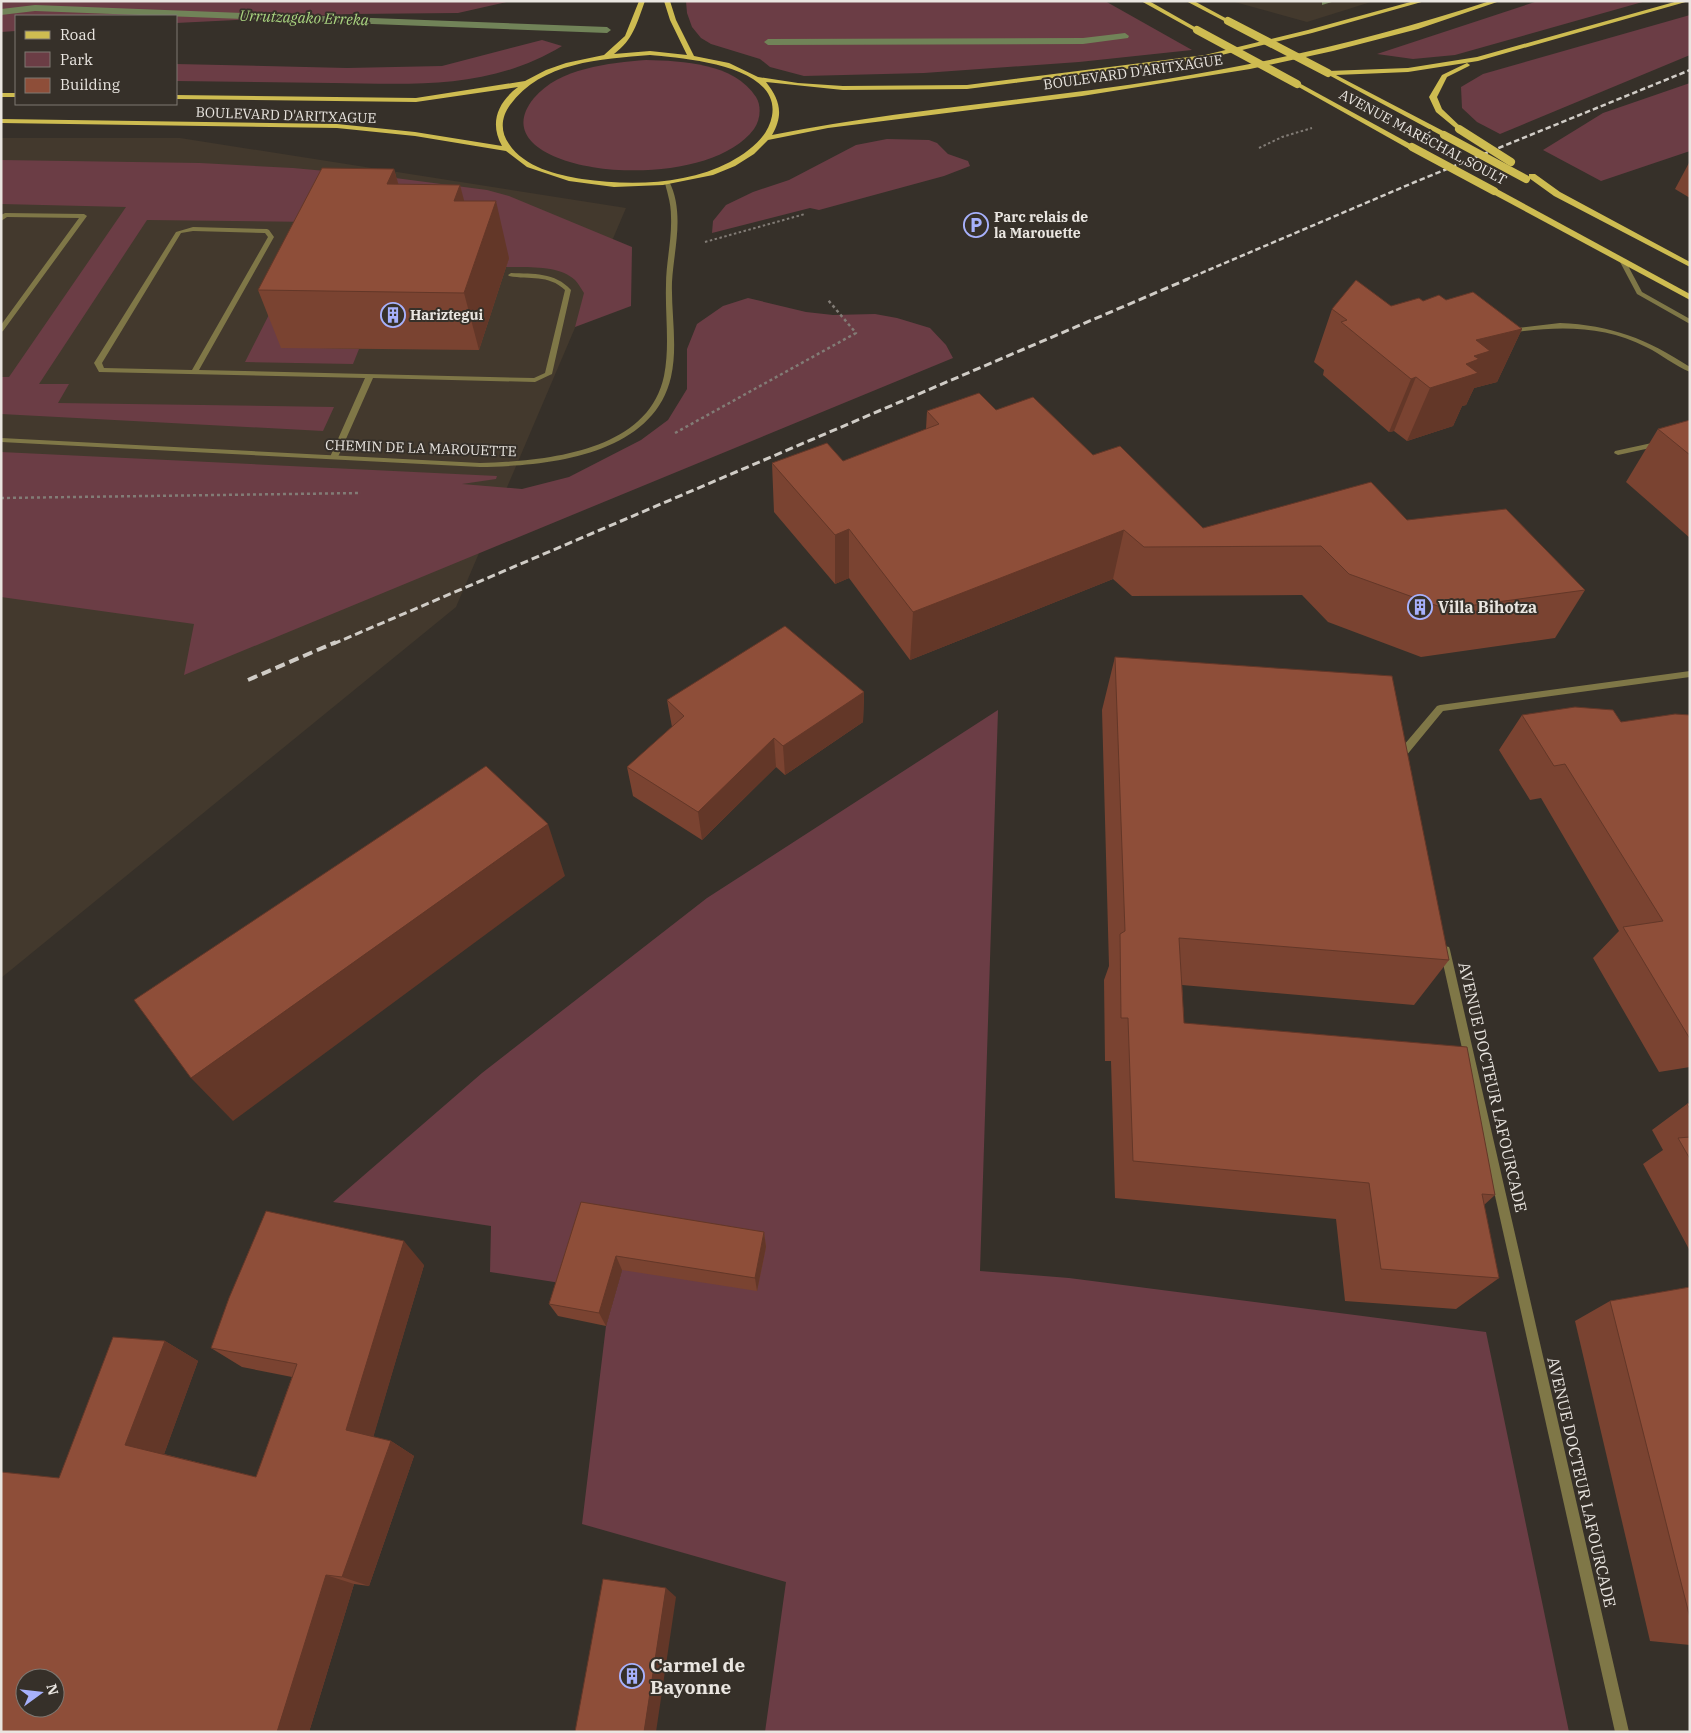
<svg xmlns="http://www.w3.org/2000/svg" width="1691" height="1733" viewBox="0 0 1691 1733" font-family="'IBM Plex Serif',serif">
	<style>
		.built { fill: #43392d }
		.green { fill: #6b3d45 }
		.lines { fill: none; stroke-linecap: round; stroke-linejoin: round }
		.stream { fill: #718358; fill-rule: evenodd }
		.path-far1 { stroke: #827c76; stroke-width: 2; stroke-dasharray: 2.5 2.5; stroke-linecap: butt }
		.path { stroke: #827c76; stroke-width: 2.5; stroke-dasharray: 3 3; stroke-linecap: butt }
		.lane { fill: #7f7747; fill-rule: evenodd }
		.street { fill: #7f7747; fill-rule: evenodd }
		.primary { fill: #cebc51; fill-rule: evenodd }
		.rail-far2 { stroke: #d0ccc6; stroke-width: 2.5; stroke-dasharray: 5.5 3; stroke-linecap: butt }
		.rail-far1 { stroke: #d0ccc6; stroke-width: 3; stroke-dasharray: 8 4; stroke-linecap: butt }
		.rail { stroke: #d0ccc6; stroke-width: 4; stroke-dasharray: 10 5; stroke-linecap: butt }
		.primary-bridge { stroke: #cebc51; stroke-width: 8 }
		.wall { fill: #7a4331 }
		.shaded-wall { fill: #633728 }
		.building { fill: #8e4e39; stroke: #633728; fill-rule: evenodd }
		.labels { text-anchor: middle; stroke-width: 4; stroke-linejoin: round; paint-order: stroke }
		.far-street-label { font-size: 14px; fill: #e9e5e0; stroke: #363029 }
		.far-poi-label { font-size: 14px; font-weight: bold; fill: #e9e5e0; stroke: #363029; text-anchor: start }
		.far-water-label { font-size: 15px; font-style: italic; fill: #aad580; stroke: #363029 }
		.poi-label { font-size: 16px; font-weight: bold; fill: #e9e5e0; stroke: #363029; text-anchor: start }
		.street-label { font-size: 16px; fill: #e9e5e0; stroke: #363029 }
		.near-poi-label { font-size: 19px; font-weight: bold; fill: #e9e5e0; stroke: #363029; text-anchor: start }
	</style>
	<rect width="100%" height="100%" fill="#363029"/>
	<!-- built -->
	<g class="built">
		<polygon points="1231,1 1374,1 1307,22"/>
		<polygon points="1,138 180,138 626,208 456,607 1,978"/>
	</g>
	<!-- green -->
	<g class="green">
		<polygon points="1,1 511,1 458,13 351,14 176,23 176,16 16,16 16,31 1,32"/>
		<polygon points="686,1 1105,1 1192,50 1079,62 924,73 804,76 770,67 760,59 711,44 701,38 692,27 687,13"/>
		<polygon points="1538,1 1646,1 1455,55 1413,59 1377,54"/>
		<polygon points="1690,15 1690,55 1500,134 1477,122 1462,108 1461,87 1483,74"/>
		<path d="M542 40 562 46C489 90 415 84 333 83 281 82 228 82 176 81V64L347 68 442 66Z"/>
		<path d="M646 60C683 61 734 63 756 97 762 107 760 120 754 129 701 200 472 173 534 98 559 68 609 63 646 60Z"/>
		<polygon points="1690,83 1690,151 1601,181 1543,150 1603,113"/>
		<polygon points="887,139 929,140 937,143 948,154 968,161 970,166 944,176 819,210 810,208 712,233 713,221 726,205 753,192 789,180 856,145"/>
		<path d="M1 160 200 163 293 168 380 176 487 190 509 196 632 247 631 306 575 327 584 293C581 289 579 284 575 280 560 265 526 267 506 267L509 258 281 347 359 349 353 364 245 362 316 222 147 220 39 384H69L58 403 334 407 323 431 1 414V377H9L126 207 1 204Z"/>
		<polygon points="748,298 806,312 833,315 875,314 897,318 930,328 946,345 953,358 184,675 194,624 1,597 1,452 497,476 496,479 462,484 522,489 569,477 641,440 668,420 687,389 687,349 697,324 723,306"/>
		<polygon points="998,710 980,1271 1069,1278 1486,1332 1569,1732 765,1732 786,1582 582,1524 606,1326 622,1270 588,1217 567,1284 490,1272 491,1226 333,1202 482,1073 707,898"/>
	</g>
	<g class="lines">
		<!-- stream -->
		<g class="stream">
			<polygon points="1322,1 1335,1 1322,5"/>
			<polygon points="35,5 607,27 611,30 607,33 35,11 1,15 1,9"/>
			<polygon points="1125,33 1129,36 1128,38 1083,44 768,45 764,42 768,39 1083,38"/>
		</g>
		<!-- path-far1 -->
		<g class="path-far1">
			<polyline points="1259,148 1282,137 1312,128"/>
			<polyline points="705,242 805,214"/>
		</g>
		<!-- path -->
		<g class="path">
			<polyline points="675,433 856,333 828,300"/>
			<polyline points="1,498 361,493"/>
		</g>
		<!-- lane -->
		<g class="lane">
			<polygon points="5,213 84,214 87,216 3,331 1,332 1,325 79,218 7,217 1,221 1,215"/>
			<path d="M193 227 267 229 269 230 274 237 199 370 534 378 545 373 565 290C548 274 530 280 509 276L508 275 511 273C533 274 555 272 571 290L552 374 535 382 373 378 338 457 334 459 330 457 365 378 99 372 94 363 176 232ZM193 231 265 233 268 237 192 370 104 368 102 363 181 233Z"/>
			<path d="M1560 323C1611 325 1647 339 1690 367V372C1675 366 1661 354 1646 347 1603 325 1557 326 1510 333L1506 331 1510 329Z"/>
			<polygon points="1661,441 1665,443 1664,445 1618,455 1614,453 1615,451"/>
		</g>
		<!-- street -->
		<g class="street">
			<path d="M665 181H669C685 213 674 248 672 282 671 313 678 346 671 377 653 456 547 466 480 467L1 442V438L480 463C543 461 648 453 664 376 670 346 665 315 666 285 666 262 672 240 671 217 671 210 670 202 668 195 667 190 665 185 665 181Z"/>
			<polygon points="1621,261 1626,262 1642,292 1690,319 1690,324 1637,294 1620,262"/>
			<polygon points="1690,671 1690,677 1443,711 1406,756 1404,761 1401,762 1396,758 1398,752 1437,706 1440,705"/>
			<polygon points="1445,946 1449,947 1450,950 1629,1732 1615,1732 1440,950 1441,947"/>
		</g>
		<!-- primary -->
		<g class="primary">
			<path d="M639 1H645C637 23 633 40 614 54L650 51 687 55 670 20 664 1H670L676 20 694 56 729 63 758 77 798 83 843 86 967 85 1205 55 1308 30 1414 1H1425L1312 33 1205 59 967 89 843 90 766 82C780 100 784 114 772 135 902 109 1036 100 1167 79 1277 61 1384 36 1490 1H1500L1418 29 1333 51 1250 69 1082 96 828 128 768 140 754 154 735 166 713 175 663 185 614 187 569 181 527 167 506 151 415 136 337 128 1 123V119L337 124 415 132 502 146C489 123 498 102 518 87L416 102 176 99V95L416 98 525 81 546 70 566 63 604 55 625 36ZM650 55C683 58 781 65 772 116 768 138 748 152 730 162 686 185 630 186 582 179 557 175 524 167 509 144 500 132 501 117 510 105 541 62 601 59 650 55Z"/>
			<polygon points="1141,1 1149,1 1200,30 1195,31"/>
			<polygon points="1186,1 1194,1 1231,21 1226,22"/>
			<polygon points="1678,1 1689,1 1478,61 1408,72 1336,75 1447,133 1447,137 1444,137 1325,73 1328,71 1408,68 1477,57"/>
			<polygon points="1467,63 1470,65 1469,66 1447,77 1437,97 1442,109 1463,129 1459,131 1436,112 1429,97 1442,75"/>
			<polygon points="1295,83 1299,83 1416,147 1409,149 1295,85"/>
			<rect x="1" y="93" width="15" height="4"/>
			<polygon points="1529,174 1535,174 1560,192 1690,262 1690,267 1554,196 1529,178"/>
			<polygon points="1491,189 1497,189 1690,294 1690,300 1491,193"/>
		</g>
		<!-- rail-far2 -->
		<polyline class="rail-far2" points="1185,280 1415,182 1690,70"/>
		<!-- rail-far1 -->
		<polyline class="rail-far1" points="333,644 1188,279"/>
		<!-- rail -->
		<polyline class="rail" points="248,680 336,642"/>
		<!-- primary-bridge -->
		<g class="primary-bridge">
			<polyline points="1228,21 1328,73"/>
			<polyline points="1197,30 1297,84"/>
			<polyline points="1459,129 1511,162"/>
			<polyline points="1444,135 1526,179"/>
			<polyline points="1412,147 1494,191"/>
		</g>
	</g>
	<!-- wall -->
	<g class="wall">
		<polygon points="1690,161 1690,198 1675,189"/>
		<polygon points="394,169 398,184 464,201 509,258 479,350 281,348 258,290"/>
		<polygon points="1446,300 1522,329 1497,382 1474,388 1466,405 1462,406 1453,426 1407,441 1394,431 1389,432 1323,375 1324,370 1314,362 1332,309 1391,306 1423,301"/>
		<polygon points="996,410 1093,455 1203,528 1407,520 1585,590 1555,638 1421,657 1328,622 1302,595 1132,596 1113,579 910,660 849,578 835,584 774,512 772,463 843,461 926,429 927,411"/>
		<polygon points="1690,420 1690,538 1626,482 1658,429"/>
		<polygon points="1115,657 1449,960 1414,1005 1182,985 1184,1023 1495,1195 1484,1205 1499,1278 1456,1309 1345,1301 1336,1219 1115,1198 1111,1061 1105,1061 1104,980 1109,966 1102,710"/>
		<polygon points="864,692 863,722 785,775 776,767 702,840 633,796 627,767 672,727 667,700"/>
		<polygon points="1522,715 1621,722 1690,715 1690,1067 1659,1072 1593,958 1619,931 1541,798 1530,800 1499,750"/>
		<polygon points="1690,1103 1690,1251 1643,1164 1663,1150 1652,1130 1687,1104"/>
		<polygon points="581,1202 764,1232 766,1247 757,1291 622,1270 606,1326 558,1316 549,1304"/>
		<polygon points="424,1265 373,1437 391,1441 414,1456 369,1586 354,1584 309,1732 59,1478 165,1341 198,1361 164,1454 256,1477 292,1377 242,1367 211,1348"/>
		<polygon points="1690,1287 1690,1645 1650,1641 1575,1321 1610,1301"/>
	</g>
	<!-- shaded-wall -->
	<g class="shaded-wall">
		<polygon points="394,169 410,225 387,184"/>
		<polygon points="460,185 475,242 454,201"/>
		<polygon points="496,201 509,258 479,350 464,293"/>
		<polygon points="1522,329 1497,382 1474,388 1466,405 1462,406 1453,426 1407,441 1430,388 1476,340"/>
		<polygon points="1416,377 1394,431 1389,432 1411,379"/>
		<polygon points="849,529 849,578 835,584 835,535"/>
		<polygon points="1124,530 1113,579 910,660 913,612"/>
		<polygon points="864,692 863,722 785,775 783,746"/>
		<polygon points="774,738 776,767 702,840 698,812"/>
		<polygon points="548,824 565,876 233,1121 191,1078"/>
		<polygon points="764,1232 766,1247 757,1291 755,1278"/>
		<polygon points="404,1241 424,1265 371,1445 346,1430"/>
		<polygon points="616,1256 622,1270 606,1326 599,1313"/>
		<polygon points="165,1341 198,1361 162,1460 125,1445"/>
		<polygon points="391,1441 414,1456 369,1586 342,1577"/>
		<polygon points="326,1575 354,1584 309,1732 277,1732"/>
		<polygon points="666,1588 676,1597 656,1732 644,1732"/>
	</g>
	<!-- building -->
	<g class="building">
		<polygon points="322,168 394,169 387,184 460,185 454,201 496,201 464,293 258,290"/>
		<polygon points="1356,280 1391,306 1419,298 1423,301 1439,295 1446,300 1473,292 1522,329 1476,340 1490,351 1474,356 1479,359 1466,364 1478,373 1430,388 1416,377 1411,379 1341,322 1347,320 1332,309"/>
		<polygon points="979,393 996,410 1033,397 1093,455 1120,446 1203,528 1371,482 1407,520 1506,509 1585,590 1446,609 1349,574 1321,546 1144,547 1124,530 913,612 849,529 835,535 772,463 827,443 843,461 939,424 927,411"/>
		<polygon points="1690,420 1690,455 1658,429"/>
		<polygon points="785,626 864,692 783,746 774,738 698,812 627,767 684,716 667,700"/>
		<polygon points="1115,657 1392,676 1449,960 1179,938 1184,1023 1467,1047 1495,1195 1482,1194 1499,1278 1381,1269 1369,1183 1133,1161 1128,1018 1121,1018 1120,934 1125,931"/>
		<polygon points="1575,707 1613,710 1621,722 1675,714 1690,715 1690,1039 1623,927 1663,921 1565,764 1554,766 1522,715"/>
		<polygon points="486,766 548,824 191,1078 134,1000"/>
		<polygon points="1690,1103 1690,1109 1687,1104"/>
		<polygon points="1690,1137 1690,1159 1678,1138"/>
		<polygon points="581,1202 764,1232 755,1278 616,1256 599,1313 549,1304"/>
		<path d="M266 1211 404 1241 346 1430 391 1441 342 1577 326 1575 277 1732H1V1472L59 1478 113 1337 165 1341 125 1445 256 1477 297 1364 211 1348 229 1298ZM25 1678H55V1708H25Z"/>
		<polygon points="1690,1287 1690,1618 1610,1301"/>
		<polygon points="603,1579 666,1588 644,1732 575,1732"/>
	</g>
	<!-- icons -->
	<defs>
		<symbol id="parking-ring" viewBox="-11 -11 22 22"><circle r="9.5" fill="#363029" stroke="#a7b1fc" stroke-width="1.5"/><path d="M-3.5-5.5H1a3.5 3.5 0 0 1 0 7H-1V5.5H-3.5ZM-1-3.4V-.6H.8a1.4 1.4 0 0 0 0-2.8Z" fill="#a7b1fc"/></symbol>
		<symbol id="building-ring" viewBox="-11 -11 22 22"><circle r="9.5" fill="#363029" stroke="#a7b1fc" stroke-width="1.5"/><path d="M-4-6H4V6H1V3H-1V6H-4ZM-2.5-4.3h1.7v1.8h-1.7ZM.8-4.3h1.7v1.8H.8ZM-2.5-1h1.7V.8h-1.7ZM.8-1h1.7V.8H.8Z" fill="#a7b1fc"/></symbol>
	</defs>
	<g fill-rule="evenodd">
		<use href="#parking-ring" x="962" y="211" width="28" height="28"/>
		<use href="#building-ring" x="379" y="301" width="28" height="28"/>
		<use href="#building-ring" x="1406" y="593" width="28" height="28"/>
		<use href="#building-ring" x="618" y="1662" width="28" height="28"/>
	</g>
	<g class="labels">
		<!-- far-street labels -->
		<g class="far-street-label">
			<text transform="translate(1133 72) rotate(-8)" y="5">BOULEVARD D'ARITXAGUE</text>
			<text transform="translate(286 115) rotate(2)" y="5">BOULEVARD D'ARITXAGUE</text>
			<text transform="translate(1423 137) rotate(28)" y="5">AVENUE MARÉCHAL SOULT</text>
			<text transform="translate(421 448) rotate(2)" y="5">CHEMIN DE LA MAROUETTE</text>
		</g>
		<!-- far-poi labels -->
		<g class="far-poi-label">
			<text x="994" y="222">Parc relais de<tspan x="994" dy="16">la Marouette</tspan></text>
			<text x="410" y="320">Hariztegui</text>
		</g>
		<!-- far-water labels -->
		<g class="far-water-label">
			<text transform="translate(304 18) rotate(2)" y="5">Urrutzagako Erreka</text>
		</g>
		<!-- poi labels -->
		<g class="poi-label">
			<text x="1438" y="613">Villa Bihotza</text>
		</g>
		<!-- street labels -->
		<g class="street-label">
			<text transform="translate(1493 1087) rotate(77)" y="6">AVENUE DOCTEUR LAFOURCADE</text>
			<text transform="translate(1582 1482) rotate(77)" y="6">AVENUE DOCTEUR LAFOURCADE</text>
		</g>
		<!-- near-poi labels -->
		<g class="near-poi-label">
			<text x="650" y="1672">Carmel de<tspan x="650" dy="22">Bayonne</tspan></text>
		</g>
	</g>
	<!-- border -->
	<rect width="1691" height="1733" fill="none" stroke="#e9e5e0" stroke-width="5"/>
	<!-- legend -->
	<rect x="15" y="15" width="162" height="90" fill="#363029" stroke="#7e7872"/>
	<rect x="25" y="31" width="25" height="8" fill="#cebc51" stroke="#7e7872"/>
	<text x="60" y="40" font-size="15" fill="#e9e5e0">Road</text>
	<rect x="25" y="52" width="25" height="15" fill="#6b3d45" stroke="#7e7872"/>
	<text x="60" y="65" font-size="15" fill="#e9e5e0">Park</text>
	<rect x="25" y="78" width="25" height="15" fill="#8e4e39" stroke="#7e7872"/>
	<text x="60" y="90" font-size="15" fill="#e9e5e0">Building</text>
	<!-- north arrow -->
	<g transform="translate(40 1693) rotate(75)"><circle r="24" fill="#363029" stroke="#7e7872"/>
	<path d="M0-4L9 19L0 12L-9 19Z" fill="#a7b1fc"/>
	<text y="-8" font-size="14" font-weight="bold" text-anchor="middle" fill="#e9e5e0">N</text>
	</g>
</svg>
